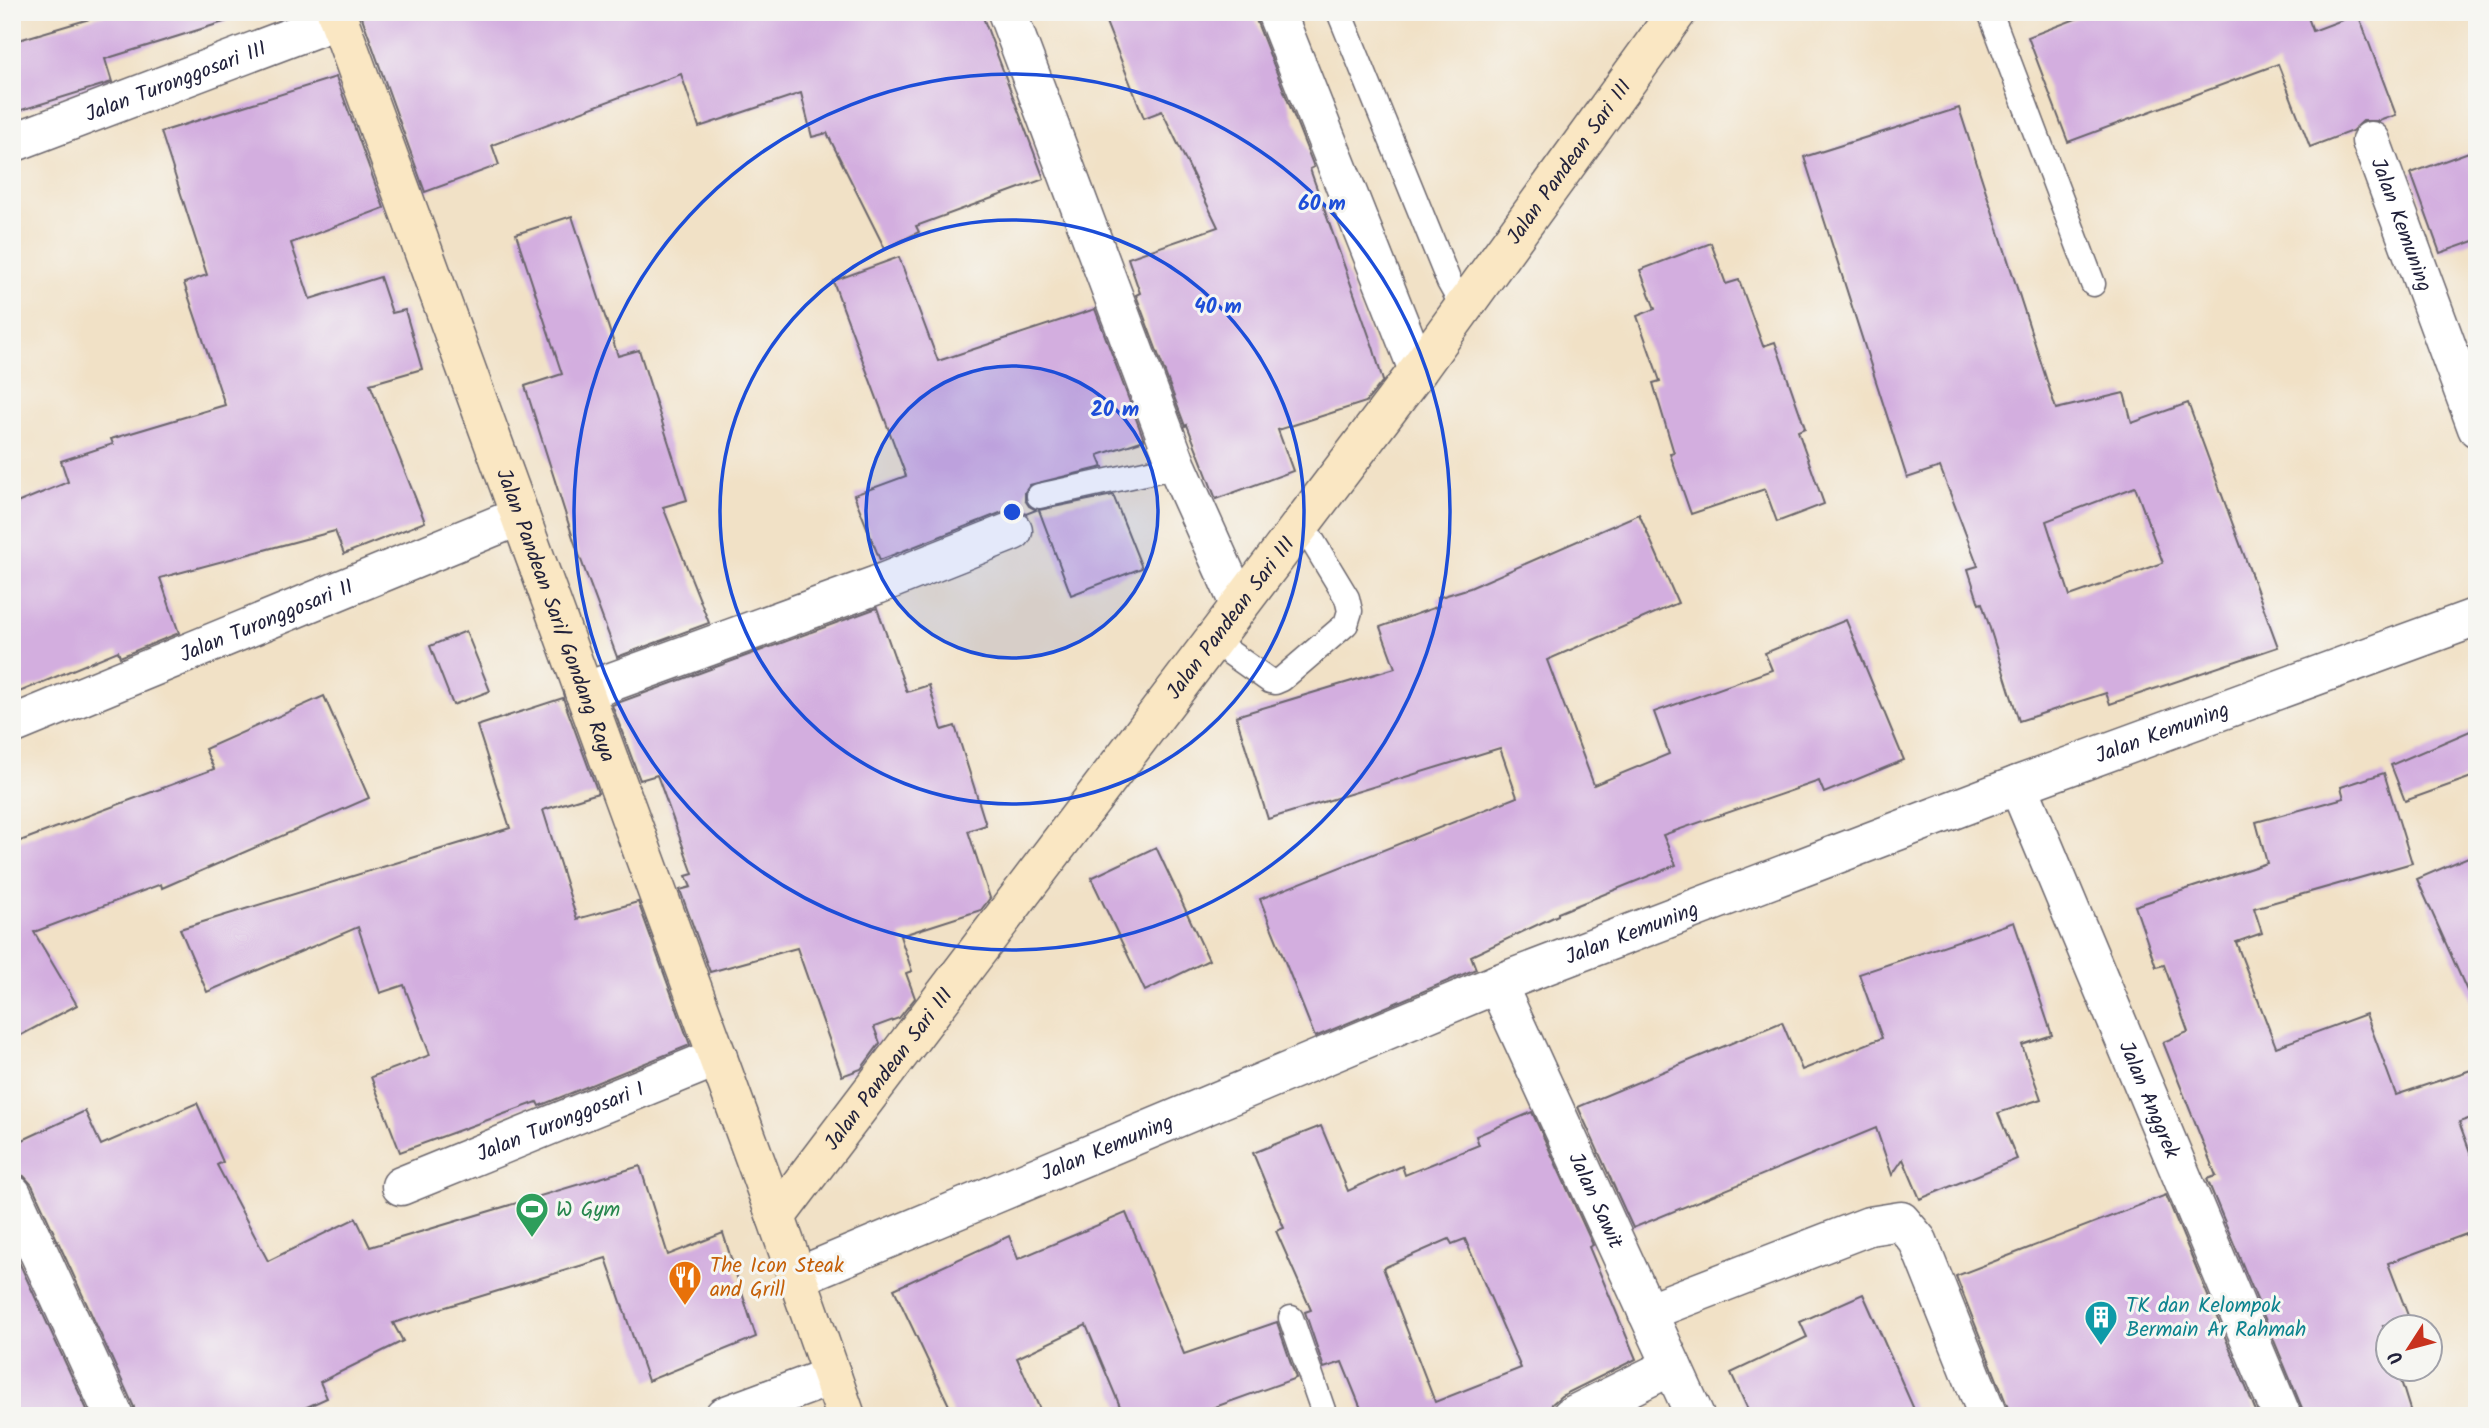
<svg xmlns="http://www.w3.org/2000/svg" width="2489" height="1428" viewBox="0 0 2489 1428" font-family="Kalam,sans-serif">
	<style>
		.building { fill: #d3aedf; fill-rule: evenodd }
		.lines { fill: none; stroke-linecap: round; stroke-linejoin: round }
		.lane-casing { stroke: #6a656c; stroke-width: 27 }
		.street-casing { stroke: #6a656c; stroke-width: 41 }
		.secondary-casing { stroke: #6a656c; stroke-width: 41 }
		.lane { stroke: #fff; stroke-width: 24 }
		.street { stroke: #fff; stroke-width: 38 }
		.secondary { stroke: #fae7c3; stroke-width: 38 }
		.ring { fill: none; stroke: #1d4ed8; stroke-width: 3.5 }
		.labels { text-anchor: middle; stroke-width: 6; stroke-linejoin: round; paint-order: stroke }
		.street-label { font-size: 21px; fill: #22223b; stroke: #f6f6f2 }
		.leisure-label { font-size: 21px; fill: #27864d; stroke: #f6f6f2; text-anchor: start }
		.food-label { font-size: 21px; fill: #c56008; stroke: #f6f6f2; text-anchor: start }
		.culture-label { font-size: 21px; fill: #0d838f; stroke: #f6f6f2; text-anchor: start }
		.centre { fill: #1d4ed8; stroke: #f6f6f2; stroke-width: 3.5 }
		.ring-label { font-size: 21px; text-anchor: middle; font-weight: bold; fill: #1d4ed8; stroke: #f6f6f2; stroke-width: 6; stroke-linejoin: round; paint-order: stroke }
	</style>
	<rect width="100%" height="100%" fill="#f6f6f2"/>
	<filter id="ink" filterUnits="userSpaceOnUse"><feTurbulence type="fractalNoise" baseFrequency=".0143" numOctaves="2"/><feDisplacementMap in="SourceGraphic" scale="14" xChannelSelector="R" yChannelSelector="G"/><feConvolveMatrix kernelMatrix="1 2 1 2 8 2 1 2 1" color-interpolation-filters="sRGB"/></filter>
	<filter id="wash" filterUnits="userSpaceOnUse"><feTurbulence type="fractalNoise" baseFrequency=".00686" numOctaves="4" result="noise"/><feDisplacementMap in="SourceGraphic" scale="28" xChannelSelector="R" yChannelSelector="G"/><feGaussianBlur stdDeviation="1.57" result="paint"/><feColorMatrix in="noise" values="0 0 0 0 0 0 0 0 0 0 0 0 0 0 0 0 0 1.4 0 .05"/><feComposite in="paint" operator="in"/></filter>
	<g filter="url(#wash)">
		<rect width="100%" height="100%" fill="#f1e1c6"/>
		<g id="blocks">
			<!-- building -->
			<g class="building">
				<polygon points="113,12 225,12 227,21 105,59 112,82 12,113 12,42"/>
				<polygon points="360,12 981,12 1044,179 916,226 919,232 885,249 827,133 812,137 801,93 699,127 681,74 492,145 499,165 425,192"/>
				<polygon points="1102,12 1255,12 1256,20 1314,167 1310,169 1373,347 1383,381 1366,402 1278,430 1293,471 1216,499 1187,425 1185,426 1136,295 1140,293 1128,258 1218,227 1162,111 1144,118"/>
				<polygon points="2094,12 2306,12 2313,31 2358,14 2396,115 2379,121 2363,121 2352,131 2310,147 2278,64 2068,142 2028,37"/>
				<polygon points="336,77 384,208 291,243 310,299 380,277 392,313 405,310 422,369 370,384 425,522 344,554 335,531 160,578 179,633 120,657 118,651 12,695 12,505 68,482 61,461 113,444 111,439 225,405 184,283 207,275 161,132"/>
				<path d="M1959 108 2056 409 2124 393 2132 423 2188 403 2278 647 2110 704 2106 693 2019 721 1982 603 1979 604 1968 569 1978 566 1940 467 1907 478 1804 157ZM2135 487 2163 563 2070 596 2046 521Z"/>
				<polygon points="2477,149 2477,240 2440,253 2411,173"/>
				<polygon points="572,216 618,356 639,350 687,500 663,507 709,623 617,657 574,541 525,386 562,374 516,234"/>
				<polygon points="1711,243 1726,284 1739,280 1763,346 1775,342 1805,428 1798,431 1824,504 1777,522 1765,489 1691,514 1670,454 1674,453 1653,383 1660,381 1637,316 1655,309 1640,270"/>
				<polygon points="899,257 938,361 1095,309 1144,440 1098,455 1103,467 1030,485 1025,492 1025,500 1029,506 1036,510 1026,514 1017,510 1005,511 880,560 854,495 906,476 833,281"/>
				<polygon points="1113,495 1142,568 1071,595 1039,510"/>
				<polygon points="1639,514 1678,603 1547,660 1594,785 1669,754 1654,712 1772,670 1765,653 1846,620 1904,760 1824,793 1819,781 1663,835 1676,865 1558,913 1558,915 1471,956 1476,969 1315,1037 1260,899 1517,797 1500,748 1268,819 1236,716 1395,668 1380,627 1439,606 1437,598 1470,588"/>
				<polygon points="877,608 907,692 929,685 942,730 955,726 986,825 968,831 990,898 981,910 900,936 912,971 906,973 915,998 899,1018 874,1027 880,1043 861,1069 842,1076 797,948 710,972 680,890 691,887 686,876 693,874 657,775 640,780 612,705"/>
				<polygon points="466,631 490,691 453,705 430,646"/>
				<polygon points="324,696 369,798 162,888 161,884 34,932 77,1005 12,1040 12,844 214,769 205,749"/>
				<polygon points="563,698 598,793 543,810 577,919 638,902 690,1045 539,1106 537,1102 400,1152 371,1077 430,1055 404,985 380,993 358,927 207,992 180,929 510,828 477,726"/>
				<polygon points="2477,728 2477,775 2405,801 2391,765"/>
				<polygon points="2384,773 2412,863 2254,908 2262,933 2236,942 2276,1047 2366,1014 2396,1095 2477,1068 2477,1116 2459,1122 2477,1171 2477,1230 2388,1263 2412,1326 2383,1326 2388,1341 2388,1368 2397,1368 2412,1416 2303,1416 2302,1408 2207,1179 2216,1176 2163,1042 2188,1032 2164,965 2156,967 2135,906 2267,863 2256,822 2344,798 2341,787"/>
				<polygon points="1156,847 1209,960 1145,991 1091,878"/>
				<polygon points="2468,857 2477,878 2477,1013 2417,879"/>
				<polygon points="2014,922 2052,1035 2022,1045 2041,1099 1998,1113 2017,1159 1920,1199 1903,1159 1892,1175 1876,1128 1633,1228 1578,1107 1782,1022 1802,1070 1882,1038 1859,974"/>
				<polygon points="197,1103 223,1162 217,1165 268,1261 356,1218 370,1247 640,1166 668,1255 723,1233 756,1337 648,1381 606,1258 393,1323 403,1341 320,1382 327,1398 287,1416 135,1416 134,1407 32,1185 24,1176 12,1172 12,1145 85,1111 101,1145"/>
				<path d="M1532 1112 1593 1245 1589 1247 1636 1359 1561 1396 1552 1404 1549 1416H1364L1342 1362 1324 1368 1305 1312 1311 1310 1276 1231 1284 1228 1253 1153 1321 1126 1348 1191 1402 1166 1405 1175 1479 1145 1476 1136ZM1449 1239 1452 1244 1465 1239 1521 1368 1435 1402 1383 1268Z"/>
				<polygon points="2166,1195 2258,1416 2009,1416 2008,1408 1956,1276"/>
				<polygon points="1126,1213 1184,1354 1277,1322 1296,1378 1190,1416 1124,1416 1086,1325 1017,1358 1043,1416 954,1416 894,1289 1009,1236 1018,1259"/>
				<polygon points="12,1247 90,1416 12,1416"/>
				<polygon points="1863,1294 1917,1416 1751,1416 1731,1373 1807,1337 1800,1322"/>
			</g>
		</g>
	</g>
	<g filter="url(#ink)">
		<use href="#blocks" fill-opacity="0" stroke="#6a656c" stroke-width="2"/>
		<g class="lines">
			<defs>
				<g id="lane">
					<polyline points="1339,12 1449,282 1463,307"/>
					<polyline points="1990,12 2093,284"/>
					<polyline points="1039,496 1177,466"/>
					<polyline points="1212,640 1270,681 1275,682 1282,679 1346,624 1350,611 1347,598 1301,522"/>
					<polyline points="1291,1318 1325,1416"/>
				</g>
				<g id="street">
					<polyline points="1007,12 1177,466 1239,604"/>
					<polyline points="1276,12 1418,370"/>
					<path id="s1" d="M2371 141 2477 428"/>
					<path id="s2" d="M12 143 339 19"/>
					<polyline points="584,692 877,585 1013,531"/>
					<path id="s3" d="M12 725 520 516"/>
					<path id="s4" d="M2018 785 2282 1416"/>
					<path id="s5" d="M1497 984 1695 1416"/>
					<path id="s6" d="M401 1186 718 1057"/>
					<polyline points="12,1194 114,1416"/>
					<path id="s7" d="M797 1277 1497 984 2018 785 2477 617"/>
					<polyline points="1647,1312 1869,1226 1901,1221 1918,1241 1988,1416"/>
					<polyline points="724,1416 832,1376"/>
					<polyline points="1571,1416 1672,1366"/>
				</g>
				<g id="secondary">
					<path id="s8" d="M336 12 776 1217 846 1416"/>
					<path id="s9" d="M776 1217 1418 370 1677 12"/>
				</g>
			</defs>
			<!-- lane casing -->
			<use href="#lane" class="lane-casing"/>
			<!-- street casing -->
			<use href="#street" class="street-casing"/>
			<!-- secondary casing -->
			<use href="#secondary" class="secondary-casing"/>
			<!-- lane -->
			<use href="#lane" class="lane"/>
			<!-- street -->
			<use href="#street" class="street"/>
			<!-- secondary -->
			<use href="#secondary" class="secondary"/>
		</g>
	</g>
	<!-- distance rings -->
	<circle cx="1012" cy="512" r="146" fill="#1d4ed8" fill-opacity=".12"/>
	<g class="ring">
		<circle cx="1012" cy="512" r="146"/>
		<circle cx="1012" cy="512" r="292"/>
		<circle cx="1012" cy="512" r="438"/>
	</g>
	<!-- icons -->
	<defs>
		<symbol id="stadium-pin" viewBox="-11 -11 22 30"><path d="M0 17L-7.5 6A9.5 9.5 0 1 1 7.5 6Z" fill="#2e9e5b" stroke="#f6f6f2"/><path d="M0-5a6.5 5 0 1 0 0 10a6.5 5 0 1 0 0-10ZM-3.5-1.8h7v3.6h-7Z" fill="#fff"/></symbol>
		<symbol id="restaurant-pin" viewBox="-11 -11 22 30"><path d="M0 17L-7.5 6A9.5 9.5 0 1 1 7.5 6Z" fill="#e8710a" stroke="#f6f6f2"/><path d="M-5-6h1v4h1v-4h1v4h1v-4h1v5L-1.5 .5V6h-2V.5L-5-1ZM5-6V6H3V1.5H1.5Q1.5-4 5-6Z" fill="#fff"/></symbol>
		<symbol id="building-pin" viewBox="-11 -11 22 30"><path d="M0 17L-7.5 6A9.5 9.5 0 1 1 7.5 6Z" fill="#0f9aa8" stroke="#f6f6f2"/><path d="M-4-6H4V6H1V3H-1V6H-4ZM-2.5-4.3h1.7v1.8h-1.7ZM.8-4.3h1.7v1.8H.8ZM-2.5-1h1.7V.8h-1.7ZM.8-1h1.7V.8H.8Z" fill="#fff"/></symbol>
	</defs>
	<g fill-rule="evenodd">
		<use href="#stadium-pin" x="513" y="1190" width="38" height="52"/>
		<use href="#restaurant-pin" x="666" y="1258" width="38" height="52"/>
		<use href="#building-pin" x="2082" y="1298" width="38" height="52"/>
	</g>
	<g class="labels">
		<!-- street labels -->
		<g class="street-label">
			<text dy="7" stroke="none"><textPath href="#s2" startOffset="175">Jalan Turonggosari III</textPath></text>
			<text dy="7" stroke="none"><textPath href="#s9" startOffset="1320">Jalan Pandean Sari III</textPath></text>
			<text dy="7" stroke="none"><textPath href="#s1" startOffset="89">Jalan Kemuning</textPath></text>
			<text dy="7" stroke="none"><textPath href="#s8" startOffset="642">Jalan Pandean Sari/ Gondang Raya</textPath></text>
			<text dy="7" stroke="none"><textPath href="#s9" startOffset="752">Jalan Pandean Sari III</textPath></text>
			<text dy="7" stroke="none"><textPath href="#s3" startOffset="275">Jalan Turonggosari II</textPath></text>
			<text dy="7" stroke="none"><textPath href="#s7" startOffset="1470">Jalan Kemuning</textPath></text>
			<text dy="7" stroke="none"><textPath href="#s7" startOffset="903">Jalan Kemuning</textPath></text>
			<text dy="7" stroke="none"><textPath href="#s9" startOffset="186">Jalan Pandean Sari III</textPath></text>
			<text dy="7" stroke="none"><textPath href="#s4" startOffset="341">Jalan Anggrek</textPath></text>
			<text dy="7" stroke="none"><textPath href="#s6" startOffset="172">Jalan Turonggosari I</textPath></text>
			<text dy="7" stroke="none"><textPath href="#s7" startOffset="336">Jalan Kemuning</textPath></text>
			<text dy="7" stroke="none"><textPath href="#s5" startOffset="238">Jalan Sawit</textPath></text>
		</g>
		<!-- leisure labels -->
		<g class="leisure-label">
			<text x="556" y="1216">W Gym</text>
		</g>
		<!-- food labels -->
		<g class="food-label">
			<text x="710" y="1272">The Icon Steak<tspan x="710" dy="24">and Grill</tspan></text>
		</g>
		<!-- culture labels -->
		<g class="culture-label">
			<text x="2126" y="1312">TK dan Kelompok<tspan x="2126" dy="24">Bermain Ar Rahmah</tspan></text>
		</g>
	</g>
	<circle cx="1012" cy="512" r="10" class="centre"/>
	<g class="ring-label">
		<text x="1322" y="210">60 m</text>
		<text x="1218" y="313">40 m</text>
		<text x="1115" y="416">20 m</text>
	</g>
	<!-- margin -->
	<rect width="2489" height="1428" fill="none" stroke="#f6f6f2" stroke-width="42"/>
	<!-- north arrow -->
	<g transform="translate(2409 1348) rotate(234)"><circle r="33" fill="#f6f6f2" stroke="#a1a1a9" stroke-width="2"/>
	<path d="M0-5L12 26L0 18L-12 26Z" fill="#c8321e"/>
	<text y="-10" font-size="19" font-weight="bold" text-anchor="middle" fill="#22223b">U</text>
	</g>
</svg>
